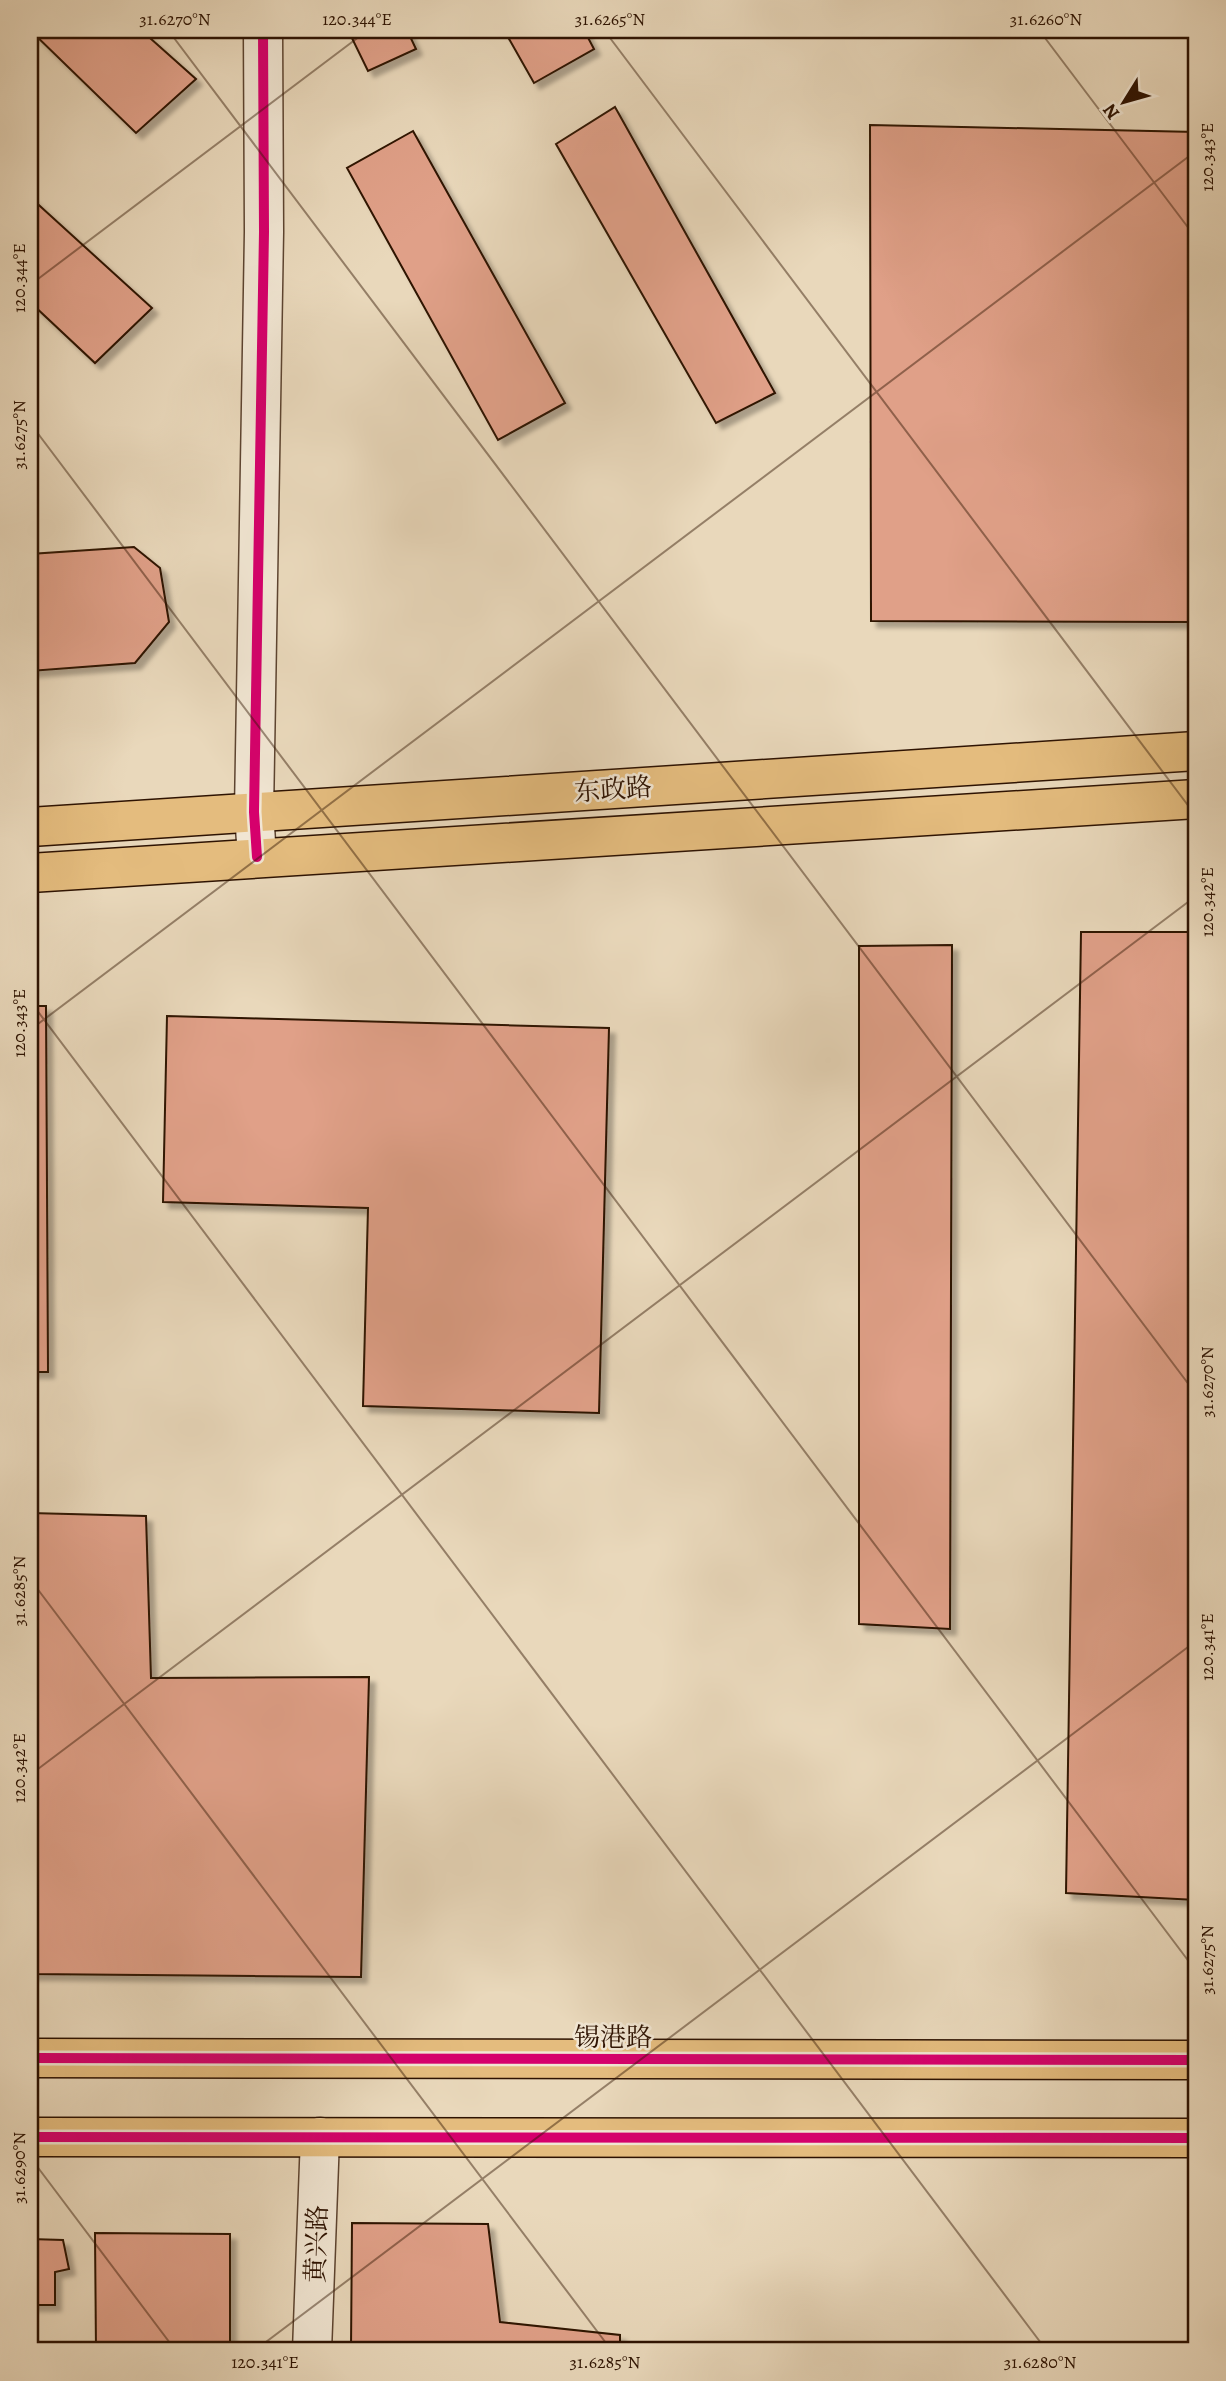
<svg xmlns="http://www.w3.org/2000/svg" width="1226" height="2381" viewBox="0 0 1226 2381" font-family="Alegreya,'Noto Serif SC',serif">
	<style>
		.building { fill: #e0a088; stroke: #2e1302; stroke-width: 2; filter: url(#shadow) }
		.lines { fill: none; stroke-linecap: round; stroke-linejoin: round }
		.minor-casing { stroke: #5d4430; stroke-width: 41 }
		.major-casing { stroke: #2e1302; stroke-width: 41 }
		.minor { stroke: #f1e6d3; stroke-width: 38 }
		.major { stroke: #e4bc7e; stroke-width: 38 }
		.cycleway-casing { stroke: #f1e6d3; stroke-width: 15 }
		.cycleway { stroke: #d6006c; stroke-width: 10 }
		.ticks { fill: none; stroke: #2e1302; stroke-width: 2; stroke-opacity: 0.45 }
		.labels { text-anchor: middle; stroke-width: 5; stroke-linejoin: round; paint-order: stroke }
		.street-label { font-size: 26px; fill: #2e1302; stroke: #f1e6d3 }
		.neatline { fill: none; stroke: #2e1302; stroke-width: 2.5 }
		.ticks-label { font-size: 18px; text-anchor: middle; fill: #2e1302 }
	</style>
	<defs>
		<filter id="shadow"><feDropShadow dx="6" dy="6" stdDeviation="2" flood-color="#0004"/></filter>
	</defs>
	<rect width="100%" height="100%" fill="#e9d8bb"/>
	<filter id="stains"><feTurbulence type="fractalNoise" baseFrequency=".00286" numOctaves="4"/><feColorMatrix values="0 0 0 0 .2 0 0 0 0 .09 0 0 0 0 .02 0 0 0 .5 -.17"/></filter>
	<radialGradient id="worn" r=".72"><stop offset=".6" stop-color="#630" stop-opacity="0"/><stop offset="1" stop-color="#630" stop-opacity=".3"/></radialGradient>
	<!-- building -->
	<g class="building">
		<polygon points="30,30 141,30 196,79 136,133"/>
		<polygon points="348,30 407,30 416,49 368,71"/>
		<polygon points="504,30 584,30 594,49 534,83"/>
		<polygon points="615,107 775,393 716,423 556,144"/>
		<polygon points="870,125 1196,132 1196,622 871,621"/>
		<polygon points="413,131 565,403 498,440 347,168"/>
		<polygon points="30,197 152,308 95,363 30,302"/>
		<polygon points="134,547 160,568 169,622 135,663 30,671 30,554"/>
		<polygon points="1081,932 1196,932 1196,1900 1066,1893"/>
		<polygon points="952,945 950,1629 859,1624 859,946"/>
		<polygon points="30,1006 46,1006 48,1372 30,1372"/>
		<polygon points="167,1016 609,1028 599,1413 363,1406 368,1208 163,1202"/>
		<polygon points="30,1513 146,1516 151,1678 369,1677 361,1977 30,1974"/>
		<polygon points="352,2223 488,2224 500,2322 620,2335 620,2351 351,2351"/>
		<polygon points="95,2233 230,2234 230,2351 96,2351"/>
		<polygon points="30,2239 63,2240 69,2269 55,2272 55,2305 30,2305"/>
	</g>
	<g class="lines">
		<defs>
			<g id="minor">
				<polyline points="257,857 254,812 264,232 263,30"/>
				<polyline points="312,2351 320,2137"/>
			</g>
			<g id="major">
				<polyline points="30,827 1196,751"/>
				<polyline points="30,873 1196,799"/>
				<polyline points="30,2058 1196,2060"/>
				<polyline points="30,2137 1196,2138"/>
			</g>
		</defs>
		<!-- minor casing -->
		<use href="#minor" class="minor-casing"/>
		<!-- major casing -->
		<use href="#major" class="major-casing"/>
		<!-- minor -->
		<use href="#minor" class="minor"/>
		<!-- major -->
		<use href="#major" class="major"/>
		<defs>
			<g id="cycleway">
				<polyline points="257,857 254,812 264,232 263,30"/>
				<polyline points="30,2058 1196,2060"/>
				<polyline points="30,2137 1196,2138"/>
			</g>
		</defs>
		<!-- cycleway casing -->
		<use href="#cycleway" class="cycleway-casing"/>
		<!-- cycleway -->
		<use href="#cycleway" class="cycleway"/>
	</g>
	<!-- ticks -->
	<path class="ticks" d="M168 30 1196 1394M604 30 1196 816M1039 30 1196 238M30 285 368 30M30 423 1196 1971M30 1001 1047 2351M30 1030 1196 151M30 1579 612 2351M30 1775 1196 896M30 2157 176 2351M254 2351 1196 1641"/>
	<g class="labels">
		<!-- street labels -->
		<g class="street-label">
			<text transform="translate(613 789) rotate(-4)" y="9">东政路</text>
			<text x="613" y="2046">锡港路</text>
			<text transform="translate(316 2244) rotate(-88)" y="9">黄兴路</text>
		</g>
	</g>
	<!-- margin -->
	<rect width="1226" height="2381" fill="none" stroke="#e9d8bb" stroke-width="77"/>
	<!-- north arrow -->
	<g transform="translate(1124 102) rotate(233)" stroke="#f1e6d3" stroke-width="5" paint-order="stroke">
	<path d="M0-5L12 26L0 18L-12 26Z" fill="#2e1302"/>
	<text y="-10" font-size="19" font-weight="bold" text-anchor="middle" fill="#2e1302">N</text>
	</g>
	<rect x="38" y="38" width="1150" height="2304" class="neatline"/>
	<g class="ticks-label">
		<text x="175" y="25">31.6270°N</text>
		<text x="357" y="25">120.344°E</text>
		<text x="610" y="25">31.6265°N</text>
		<text x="1046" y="25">31.6260°N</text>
		<text transform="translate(1207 157) rotate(-90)" y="6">120.343°E</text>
		<text transform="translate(19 278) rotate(-90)" y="6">120.344°E</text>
		<text transform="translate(19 435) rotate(-90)" y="6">31.6275°N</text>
		<text transform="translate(1207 902) rotate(-90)" y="6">120.342°E</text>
		<text transform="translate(19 1023) rotate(-90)" y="6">120.343°E</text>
		<text transform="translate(1207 1382) rotate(-90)" y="6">31.6270°N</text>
		<text transform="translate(19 1591) rotate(-90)" y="6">31.6285°N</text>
		<text transform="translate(1207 1647) rotate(-90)" y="6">120.341°E</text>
		<text transform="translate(19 1768) rotate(-90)" y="6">120.342°E</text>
		<text transform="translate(1207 1960) rotate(-90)" y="6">31.6275°N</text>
		<text transform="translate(19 2168) rotate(-90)" y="6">31.6290°N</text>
		<text x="265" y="2368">120.341°E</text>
		<text x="605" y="2368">31.6285°N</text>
		<text x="1040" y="2368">31.6280°N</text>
	</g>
	<rect width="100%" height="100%" filter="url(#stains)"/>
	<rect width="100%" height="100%" fill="url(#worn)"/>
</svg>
